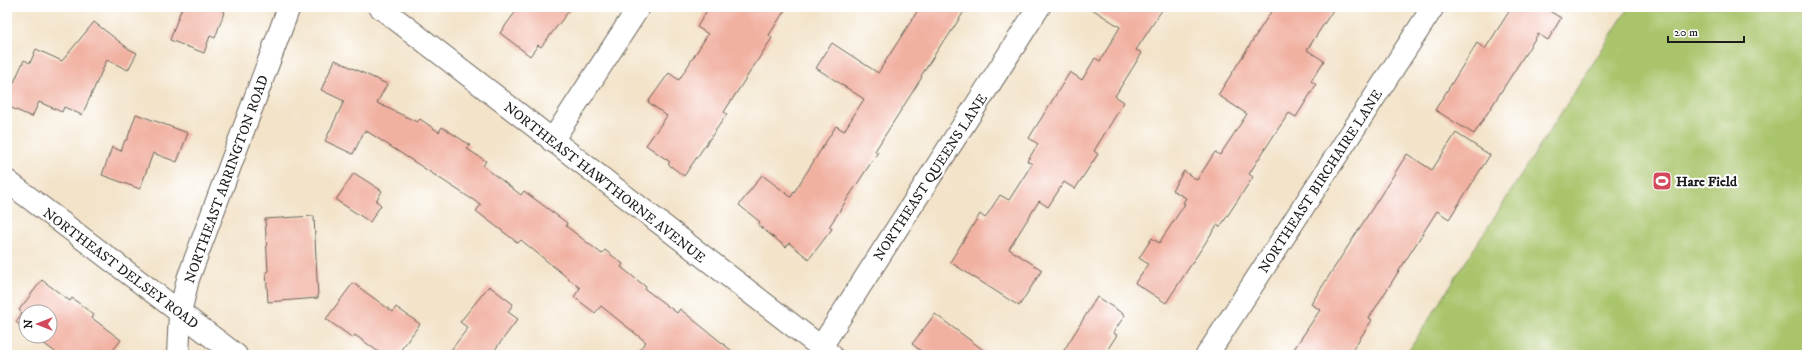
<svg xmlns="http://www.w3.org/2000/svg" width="1814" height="362" viewBox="0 0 1814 362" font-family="'IM FELL DW Pica',serif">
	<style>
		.green { fill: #a9c46a; stroke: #627043 }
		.building { fill: #f1b1a1 }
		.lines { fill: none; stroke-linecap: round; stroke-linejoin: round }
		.minor-casing { stroke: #676259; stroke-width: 24 }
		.minor { stroke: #fff; stroke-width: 22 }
		.labels { text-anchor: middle; stroke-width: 4; stroke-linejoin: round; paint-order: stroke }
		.street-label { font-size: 14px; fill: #1c1c1c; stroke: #fff }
		.poi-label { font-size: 14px; font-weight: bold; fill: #1c1c1c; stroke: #fff; text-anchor: start }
	</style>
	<rect width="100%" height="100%" fill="#fff"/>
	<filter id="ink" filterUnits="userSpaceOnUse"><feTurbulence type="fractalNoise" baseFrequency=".025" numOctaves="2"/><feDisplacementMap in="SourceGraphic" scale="8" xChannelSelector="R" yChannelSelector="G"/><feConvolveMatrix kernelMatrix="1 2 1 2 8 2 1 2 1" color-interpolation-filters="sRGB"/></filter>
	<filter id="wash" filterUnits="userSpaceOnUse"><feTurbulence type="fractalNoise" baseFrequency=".012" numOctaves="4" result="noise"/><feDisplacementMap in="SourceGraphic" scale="16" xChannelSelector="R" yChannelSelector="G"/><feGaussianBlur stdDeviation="0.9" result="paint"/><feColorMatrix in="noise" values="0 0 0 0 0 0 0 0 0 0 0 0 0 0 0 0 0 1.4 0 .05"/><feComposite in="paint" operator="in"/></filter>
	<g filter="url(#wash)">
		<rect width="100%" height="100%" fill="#f3e3c9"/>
		<!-- green -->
		<polygon class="green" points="1629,7 1807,7 1807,355 1406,355"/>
		<g id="blocks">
			<!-- building -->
			<g class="building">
				<polygon points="182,7 226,7 215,38 210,36 204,53 170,40"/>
				<polygon points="519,7 572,7 541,47 538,45 530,56 500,33"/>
				<polygon points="709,7 787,7 769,35 772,38 724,112 727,114 684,176 668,164 670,162 646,145 667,116 648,102 669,73 679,80 708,34 697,27"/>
				<polygon points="920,7 967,7 945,41 944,40 921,76 922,77 875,151 878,152 829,227 832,229 809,259 789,243 786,247 758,225 760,222 739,205 762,175 791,197 836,126 844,131 864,99 816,68 832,43 878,73"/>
				<polygon points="1089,7 1164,7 1136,50 1142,53 1115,96 1124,102 1094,151 1098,154 1075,189 1064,182 1048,207 1039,201 1009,249 1042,270 1019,306 950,262 980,214 985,218 1000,195 1009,200 1032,164 1027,161 1038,144 1029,138 1070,72 1082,80 1095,58 1100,61 1120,27"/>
				<polygon points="1274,7 1335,7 1307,50 1324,61 1311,81 1316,85 1296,117 1289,113 1276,132 1249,174 1253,177 1220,227 1217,225 1166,303 1135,283 1148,264 1139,258 1152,238 1159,243 1185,204 1183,203 1186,198 1172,190 1184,171 1197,180 1215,152 1220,155 1247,114 1218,95"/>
				<polygon points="1512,7 1543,7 1561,18 1548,40 1538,34 1474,134 1435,110 1477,43 1485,49"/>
				<polygon points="94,22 129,49 137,53 128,70 107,60 82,115 64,107 62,112 39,102 32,117 7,106 7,98 24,60 30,63 36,49 62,61"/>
				<polygon points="335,60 387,84 377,103 417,122 420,119 439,132 442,127 470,145 467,149 486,161 483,166 521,195 524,191 567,223 566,226 602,254 605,250 623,264 621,267 646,287 645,289 677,313 680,309 737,355 634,355 646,342 601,306 595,313 574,297 580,288 521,240 518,243 476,211 481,205 365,130 353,154 325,141 344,101 321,90"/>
				<polygon points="136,114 188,133 177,162 153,153 140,189 102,175 112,147 121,151 125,140 127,140"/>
				<polygon points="1456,133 1490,155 1449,219 1437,211 1369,318 1372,320 1349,355 1290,355 1320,310 1311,304 1407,154 1432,170"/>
				<polygon points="354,173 382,191 376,201 381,205 370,222 336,200"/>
				<polygon points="314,216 318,298 268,302 266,272 268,271 265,219"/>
				<polygon points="42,280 70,301 72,298 94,315 92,318 121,340 109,355 59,355 34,336 50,336 50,312 26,312 26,330 16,322 22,313 19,310"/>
				<polygon points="353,283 393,312 396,307 420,324 397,355 383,355 355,335 353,338 326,319"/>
				<polygon points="489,286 513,304 508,312 518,319 491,355 447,355 468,328 460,322"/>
				<polygon points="1097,297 1125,315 1113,333 1117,335 1104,355 1061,355"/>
				<polygon points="935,314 947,323 990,355 926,355 912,344"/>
			</g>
		</g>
	</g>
	<g filter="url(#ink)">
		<use href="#blocks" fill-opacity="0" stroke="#676259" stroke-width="1"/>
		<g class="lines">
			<defs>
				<g id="minor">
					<polyline points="380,7 831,355"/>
					<polyline points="552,141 639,7"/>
					<polyline points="7,181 236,355"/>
					<polyline points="821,347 1039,7"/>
					<polyline points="178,355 180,313 188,279 289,7"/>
					<polyline points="1207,355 1433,7"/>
				</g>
			</defs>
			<!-- minor casing -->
			<use href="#minor" class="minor-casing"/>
			<!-- minor -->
			<use href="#minor" class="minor"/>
		</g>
	</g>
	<!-- icons -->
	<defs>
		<symbol id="stadium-square" viewBox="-11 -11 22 22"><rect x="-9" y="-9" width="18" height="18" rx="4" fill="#d1495b" stroke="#fff"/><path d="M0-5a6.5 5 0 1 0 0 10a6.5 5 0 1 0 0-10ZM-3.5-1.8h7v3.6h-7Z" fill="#fff"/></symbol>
	</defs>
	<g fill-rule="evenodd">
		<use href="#stadium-square" x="1651" y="170" width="22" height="22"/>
	</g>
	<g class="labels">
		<!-- street labels -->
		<g class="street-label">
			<text transform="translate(930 177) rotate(-57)" y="5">NORTHEAST QUEENS LANE</text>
			<text transform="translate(226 179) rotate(-70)" y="5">NORTHEAST ARRINGTON ROAD</text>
			<text transform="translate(1320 181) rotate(-57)" y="5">NORTHEAST BIRCHAIRE LANE</text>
			<text transform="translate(605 182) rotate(38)" y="5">NORTHEAST HAWTHORNE AVENUE</text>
			<text transform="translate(121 268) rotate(37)" y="5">NORTHEAST DELSEY ROAD</text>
		</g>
		<!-- poi labels -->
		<g class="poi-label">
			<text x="1676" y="186">Hare Field</text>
		</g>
	</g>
	<!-- margin -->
	<rect width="1814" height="362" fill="none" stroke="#fff" stroke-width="24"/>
	<!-- north arrow -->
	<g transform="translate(38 324) rotate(270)"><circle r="19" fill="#ffffff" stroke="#a4a4a4"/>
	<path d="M0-3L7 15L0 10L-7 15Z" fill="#d1495b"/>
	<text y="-6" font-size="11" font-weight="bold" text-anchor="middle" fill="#1c1c1c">N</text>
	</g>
	<!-- scale -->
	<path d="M1668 36v6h76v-6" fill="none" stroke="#1c1c1c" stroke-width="2"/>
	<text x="1674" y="36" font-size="12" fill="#1c1c1c" stroke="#ffffff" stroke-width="3" paint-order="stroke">20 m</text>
</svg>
